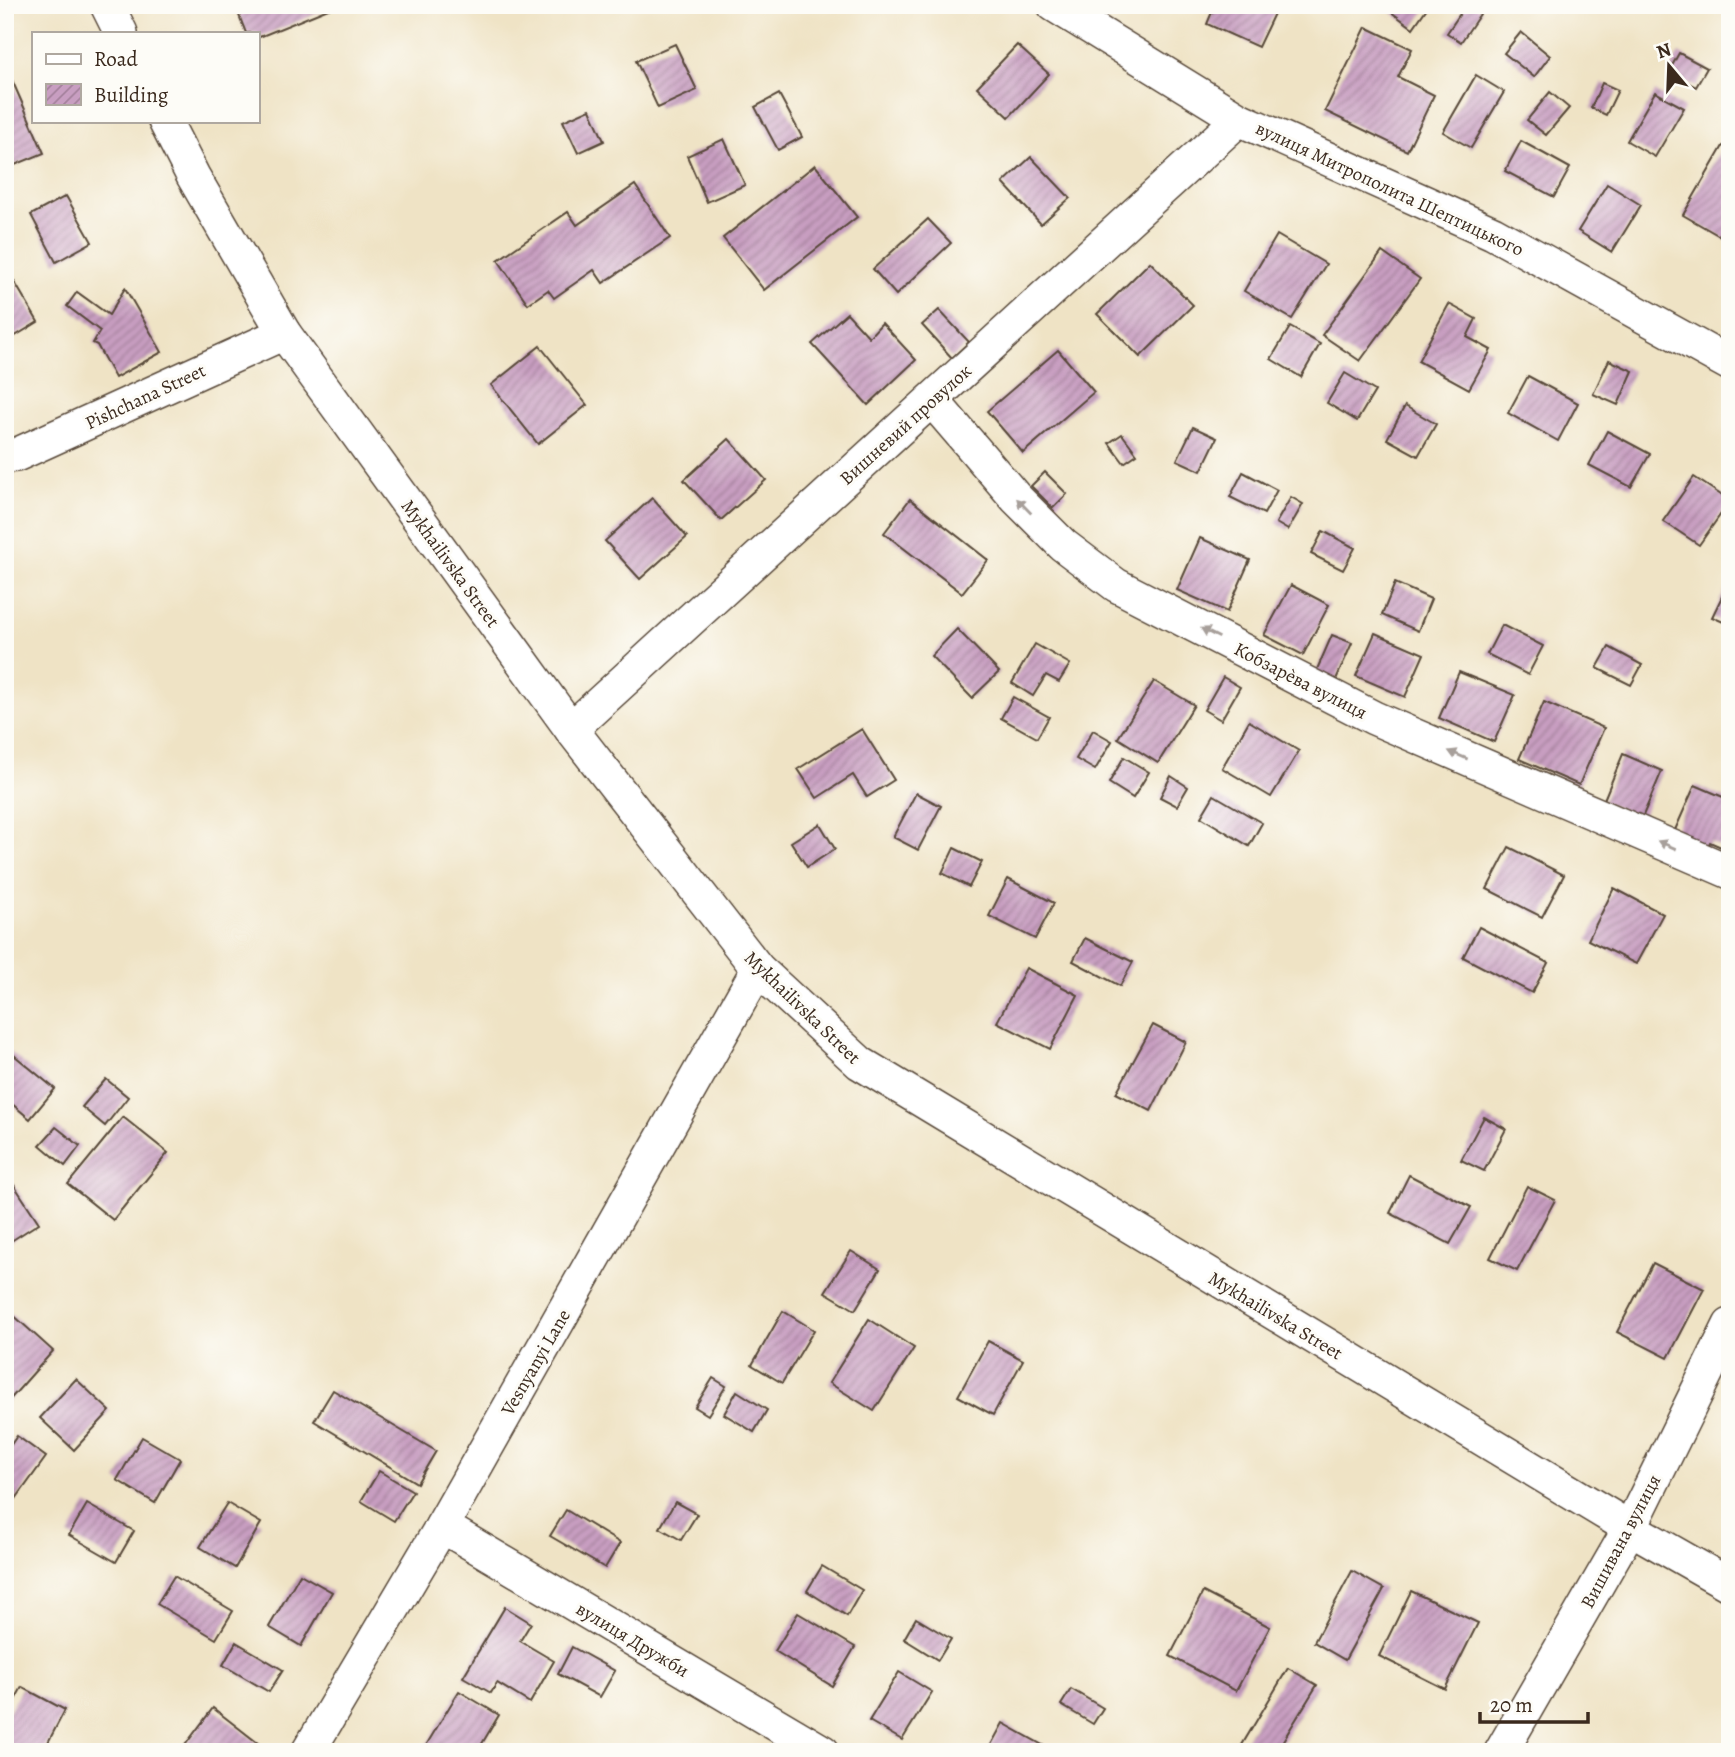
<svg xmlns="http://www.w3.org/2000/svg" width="1735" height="1757" viewBox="0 0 1735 1757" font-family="Alegreya,serif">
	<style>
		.building { fill: url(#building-hatch) }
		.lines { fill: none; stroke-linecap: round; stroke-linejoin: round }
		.street-casing { stroke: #564637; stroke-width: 36 }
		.street { stroke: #fff; stroke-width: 33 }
		.oneway { fill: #a79f9a }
		.labels { text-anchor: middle; stroke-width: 6; stroke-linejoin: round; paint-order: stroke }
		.street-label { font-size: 19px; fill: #3b2a1e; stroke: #fdfcf7 }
	</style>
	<defs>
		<pattern id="building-hatch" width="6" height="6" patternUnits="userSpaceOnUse" patternTransform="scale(1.75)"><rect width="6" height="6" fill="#c89ec1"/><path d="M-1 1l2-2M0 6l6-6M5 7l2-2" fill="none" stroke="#a4819c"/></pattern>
	</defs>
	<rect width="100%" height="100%" fill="#fdfcf7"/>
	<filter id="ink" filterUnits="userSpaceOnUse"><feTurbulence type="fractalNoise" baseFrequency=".0143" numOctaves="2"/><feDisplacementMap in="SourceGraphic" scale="14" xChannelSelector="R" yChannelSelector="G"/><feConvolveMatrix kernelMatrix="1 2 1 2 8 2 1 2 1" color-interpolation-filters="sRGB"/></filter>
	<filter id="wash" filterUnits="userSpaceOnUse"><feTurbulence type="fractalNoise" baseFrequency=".00686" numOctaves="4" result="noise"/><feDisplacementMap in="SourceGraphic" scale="28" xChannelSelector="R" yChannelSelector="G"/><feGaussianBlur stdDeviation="1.57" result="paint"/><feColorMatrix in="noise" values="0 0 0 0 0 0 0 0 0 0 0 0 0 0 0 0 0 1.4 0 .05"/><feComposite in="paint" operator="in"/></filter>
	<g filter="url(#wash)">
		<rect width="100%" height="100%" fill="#efe3c5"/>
		<g id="blocks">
			<!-- building -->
			<g class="building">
				<polygon points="235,5 338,5 257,38 257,33 246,33"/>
				<polygon points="1215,5 1278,5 1258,47 1207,24"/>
				<polygon points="1390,5 1429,5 1413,28 1387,9"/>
				<polygon points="1466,5 1474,5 1482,11 1461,42 1447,33"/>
				<polygon points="1366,27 1412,49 1398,77 1434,95 1407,151 1325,111"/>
				<polygon points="1521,32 1550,56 1534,77 1504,53"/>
				<polygon points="675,44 697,90 658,108 636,61"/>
				<polygon points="1017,45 1049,74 1009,117 977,87"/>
				<polygon points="1679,53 1707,68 1696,87 1668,73"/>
				<polygon points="5,64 44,153 5,169"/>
				<polygon points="1476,75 1504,92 1471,148 1443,132"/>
				<polygon points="1602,83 1618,90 1606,115 1591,108"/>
				<polygon points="1550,92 1569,108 1546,135 1527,120"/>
				<polygon points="1655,92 1684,108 1655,157 1627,141"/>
				<polygon points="779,94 802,137 778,150 755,107"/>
				<polygon points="590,109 604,141 578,153 563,121"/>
				<polygon points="724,139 745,185 707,202 687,156"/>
				<polygon points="1521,141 1570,168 1554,197 1505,171"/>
				<polygon points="1723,146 1730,149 1730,242 1683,215"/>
				<polygon points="1031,157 1070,198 1041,224 1003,183"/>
				<polygon points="815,165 857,217 764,290 723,238"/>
				<polygon points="1607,184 1641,205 1612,252 1578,231"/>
				<polygon points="635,185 670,238 603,283 594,270 554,298 548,290 528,304 498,260 568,212 577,225"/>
				<polygon points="66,196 92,242 56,262 31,215"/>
				<polygon points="928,219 951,243 896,295 873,269"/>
				<polygon points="1277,235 1326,264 1292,319 1244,291"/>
				<polygon points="1382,252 1420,279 1360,361 1322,335"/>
				<polygon points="1150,262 1193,305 1140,357 1097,314"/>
				<polygon points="14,281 38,322 7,341 5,337 5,286"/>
				<polygon points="125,288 162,352 115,378 97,345 93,343 100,331 67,306 77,292 109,315"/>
				<polygon points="1449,304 1476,319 1467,337 1491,350 1469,389 1418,361"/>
				<polygon points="939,310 969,342 952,358 922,325"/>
				<polygon points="847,313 869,337 882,323 916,360 868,405 812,344"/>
				<polygon points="1290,327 1320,344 1301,377 1271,359"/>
				<polygon points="540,346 587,405 538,444 491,385"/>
				<polygon points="1058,350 1094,392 1023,453 987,411"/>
				<polygon points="1609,360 1633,371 1618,405 1593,394"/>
				<polygon points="1345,373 1375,391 1357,421 1327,403"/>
				<polygon points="1528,376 1578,403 1558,441 1508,413"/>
				<polygon points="1405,406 1436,424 1418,456 1387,439"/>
				<polygon points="1193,427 1217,438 1201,471 1177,460"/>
				<polygon points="1607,431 1650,454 1631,487 1589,465"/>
				<polygon points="1122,434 1137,454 1124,463 1109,443"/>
				<polygon points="729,439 766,480 721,520 684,480"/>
				<polygon points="1045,472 1067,494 1053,508 1031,486"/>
				<polygon points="1243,472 1277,490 1264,514 1230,497"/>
				<polygon points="1694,477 1730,501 1699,545 1663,521"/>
				<polygon points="1291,497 1303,504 1288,530 1276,523"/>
				<polygon points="652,498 687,537 640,579 605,541"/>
				<polygon points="910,499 988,560 962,593 884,533"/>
				<polygon points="1323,531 1355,548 1343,570 1311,554"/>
				<polygon points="1200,538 1250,560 1227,612 1177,590"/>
				<polygon points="1730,580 1730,625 1712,617"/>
				<polygon points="1395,583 1431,599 1418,631 1382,615"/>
				<polygon points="1291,585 1329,605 1303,655 1264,635"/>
				<polygon points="1502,625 1543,646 1528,675 1487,654"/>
				<polygon points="957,629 999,672 972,698 931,656"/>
				<polygon points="1375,633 1424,654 1405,697 1356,676"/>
				<polygon points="1332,635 1352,643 1335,682 1315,674"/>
				<polygon points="1035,644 1070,664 1059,682 1046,675 1033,696 1012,683"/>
				<polygon points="1609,647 1642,665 1631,685 1597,668"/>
				<polygon points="1459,672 1515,695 1494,742 1439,718"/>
				<polygon points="1223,677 1240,687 1221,720 1204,710"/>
				<polygon points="1154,681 1194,705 1158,763 1118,738"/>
				<polygon points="1013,697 1049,717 1037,738 1001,718"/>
				<polygon points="1544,702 1604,728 1579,785 1519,759"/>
				<polygon points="1249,721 1299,751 1271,797 1222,768"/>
				<polygon points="862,729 894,780 867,797 853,775 817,798 798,769"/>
				<polygon points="1093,730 1112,741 1095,770 1076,759"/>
				<polygon points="1623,754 1662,771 1642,818 1603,802"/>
				<polygon points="1124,757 1149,772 1133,798 1109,783"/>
				<polygon points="1171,776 1188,787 1177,806 1160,797"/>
				<polygon points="1695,785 1730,800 1728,850 1710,842 1705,853 1671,839"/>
				<polygon points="916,793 941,806 918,850 893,837"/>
				<polygon points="1214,795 1262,823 1249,846 1201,817"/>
				<polygon points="820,824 835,849 807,867 791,842"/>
				<polygon points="1509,847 1564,875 1542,917 1487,889"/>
				<polygon points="954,848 982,862 969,887 942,873"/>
				<polygon points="1008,879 1054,903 1035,939 989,916"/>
				<polygon points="1614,888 1663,914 1636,964 1588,940"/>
				<polygon points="1479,927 1548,963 1532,993 1463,957"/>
				<polygon points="1085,938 1133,962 1120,986 1073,961"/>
				<polygon points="1026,968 1078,995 1050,1049 997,1022"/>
				<polygon points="1153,1025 1186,1042 1151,1111 1116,1093"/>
				<polygon points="9,1051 55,1089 30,1119 5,1098 5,1055"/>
				<polygon points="106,1079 128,1097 105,1126 82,1107"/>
				<polygon points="123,1117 168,1153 113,1220 68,1184"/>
				<polygon points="1484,1117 1506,1129 1484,1171 1461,1160"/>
				<polygon points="56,1127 80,1146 65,1166 40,1145"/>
				<polygon points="1409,1175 1471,1207 1450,1244 1390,1213"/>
				<polygon points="10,1179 39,1223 5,1245 5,1182"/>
				<polygon points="1527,1186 1555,1200 1517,1271 1490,1258"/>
				<polygon points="851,1251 880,1269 855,1310 825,1292"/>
				<polygon points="1653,1263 1704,1289 1668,1358 1617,1332"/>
				<polygon points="783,1311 814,1330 782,1383 752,1365"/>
				<polygon points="11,1313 53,1351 5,1405 5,1320"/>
				<polygon points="869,1319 914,1348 874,1411 829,1383"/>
				<polygon points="988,1341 1023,1360 993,1415 958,1396"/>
				<polygon points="713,1378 726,1386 708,1415 695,1407"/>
				<polygon points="76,1379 110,1411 74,1450 40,1418"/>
				<polygon points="333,1390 436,1451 417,1483 314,1421"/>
				<polygon points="737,1391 767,1410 754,1432 724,1414"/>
				<polygon points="17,1436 46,1457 15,1500 5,1492 5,1453"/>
				<polygon points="142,1437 180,1459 155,1503 117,1480"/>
				<polygon points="379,1471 413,1491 394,1521 361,1501"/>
				<polygon points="675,1502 697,1514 681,1540 660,1528"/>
				<polygon points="227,1503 261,1523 235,1568 200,1547"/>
				<polygon points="87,1504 134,1531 116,1562 69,1535"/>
				<polygon points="566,1510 620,1543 605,1568 550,1536"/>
				<polygon points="822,1566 862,1590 847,1616 807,1591"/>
				<polygon points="1352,1571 1384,1589 1345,1660 1314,1642"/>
				<polygon points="300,1574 332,1592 301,1646 269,1627"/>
				<polygon points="174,1576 233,1611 216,1639 157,1604"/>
				<polygon points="1411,1591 1478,1623 1445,1689 1379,1656"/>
				<polygon points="1203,1592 1270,1627 1236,1691 1170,1656"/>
				<polygon points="505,1607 531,1623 520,1641 554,1661 530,1703 497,1683 491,1693 463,1677"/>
				<polygon points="798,1613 855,1647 832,1686 775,1651"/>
				<polygon points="916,1618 951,1639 938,1660 904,1639"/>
				<polygon points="236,1642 283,1670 269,1692 223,1665"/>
				<polygon points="572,1647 615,1671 600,1697 558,1674"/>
				<polygon points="1288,1668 1317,1685 1276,1752 1254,1752 1242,1745"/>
				<polygon points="899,1672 932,1692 902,1740 869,1721"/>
				<polygon points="22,1687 65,1710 43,1752 5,1752 5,1718"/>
				<polygon points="1071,1689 1103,1708 1093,1724 1061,1705"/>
				<polygon points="459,1691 499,1715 477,1752 422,1752"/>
				<polygon points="213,1708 259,1744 253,1752 180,1752"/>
				<polygon points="1003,1723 1055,1752 987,1752"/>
			</g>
		</g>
	</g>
	<g filter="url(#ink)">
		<use href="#blocks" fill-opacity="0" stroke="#564637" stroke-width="2"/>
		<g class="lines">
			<defs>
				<g id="street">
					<polyline points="107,5 121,33"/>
					<polyline points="1054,5 1239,119 1493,233 1730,364"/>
					<polyline points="165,121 193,176 284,333 571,729 758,969 860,1063 1630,1528 1730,1585"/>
					<polyline points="932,400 1016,498 1063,545 1116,585 1374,718 1730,872"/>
					<polyline points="5,456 16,455 284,333"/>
					<polyline points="571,729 1239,119"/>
					<polyline points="442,1526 823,1752"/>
					<polyline points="308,1752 442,1526 758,969"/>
					<polyline points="1501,1752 1630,1528 1730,1325"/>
				</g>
			</defs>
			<!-- street casing -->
			<use href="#street" class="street-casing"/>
			<!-- street -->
			<use href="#street" class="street"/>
		</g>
		<!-- one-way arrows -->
		<defs><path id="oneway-solid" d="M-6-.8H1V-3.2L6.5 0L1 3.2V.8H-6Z" transform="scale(1.75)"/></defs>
		<g class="oneway">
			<use href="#oneway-solid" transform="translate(1024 506) rotate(-134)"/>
			<use href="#oneway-solid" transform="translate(1210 633) rotate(-153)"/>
			<use href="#oneway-solid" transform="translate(1458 755) rotate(-157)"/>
			<use href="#oneway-solid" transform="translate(1667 845) rotate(-157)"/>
		</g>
	</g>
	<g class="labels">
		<!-- street labels -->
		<g class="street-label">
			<text transform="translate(1390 188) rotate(25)" y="7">вулиця Митрополита Шептицького</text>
			<text transform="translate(145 396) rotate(-25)" y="7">Pishchana Street</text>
			<text transform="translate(905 424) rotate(-42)" y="7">Вишневий провулок</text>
			<text transform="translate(451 563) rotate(54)" y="7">Mykhailivska Street</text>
			<text transform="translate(1301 680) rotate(27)" y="7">Кобзарèва вулиця</text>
			<text transform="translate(803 1007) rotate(44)" y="7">Mykhailivska Street</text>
			<text transform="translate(1276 1315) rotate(31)" y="7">Mykhailivska Street</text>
			<text transform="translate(535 1362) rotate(-60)" y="7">Vesnyanyi Lane</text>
			<text transform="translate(1620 1541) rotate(-62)" y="7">Вишивана вулиця</text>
			<text transform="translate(633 1639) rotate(31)" y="7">вулиця Дружби</text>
		</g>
	</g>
	<!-- margin -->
	<rect width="1735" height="1757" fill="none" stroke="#fdfcf7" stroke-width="28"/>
	<!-- legend -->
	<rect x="32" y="32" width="228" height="91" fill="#fdfcf7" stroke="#afa8a0" stroke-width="2"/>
	<rect x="46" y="54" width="35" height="10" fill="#ffffff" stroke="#afa8a0" stroke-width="2"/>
	<text x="94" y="66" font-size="21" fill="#3b2a1e">Road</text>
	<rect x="46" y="84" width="35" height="21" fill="url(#building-hatch)" stroke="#afa8a0" stroke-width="2"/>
	<text x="94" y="102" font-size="21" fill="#3b2a1e">Building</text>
	<!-- north arrow -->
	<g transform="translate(1669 66) rotate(341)" stroke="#fdfcf7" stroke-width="5" paint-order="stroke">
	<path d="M0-5L12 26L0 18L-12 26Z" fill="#3b2a1e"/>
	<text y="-10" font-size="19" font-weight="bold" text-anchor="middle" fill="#3b2a1e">N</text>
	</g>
	<!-- scale -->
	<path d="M1480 1712v10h108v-10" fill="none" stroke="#3b2a1e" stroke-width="3.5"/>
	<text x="1490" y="1712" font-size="21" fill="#3b2a1e" stroke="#fdfcf7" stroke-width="5" paint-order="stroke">20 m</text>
</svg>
